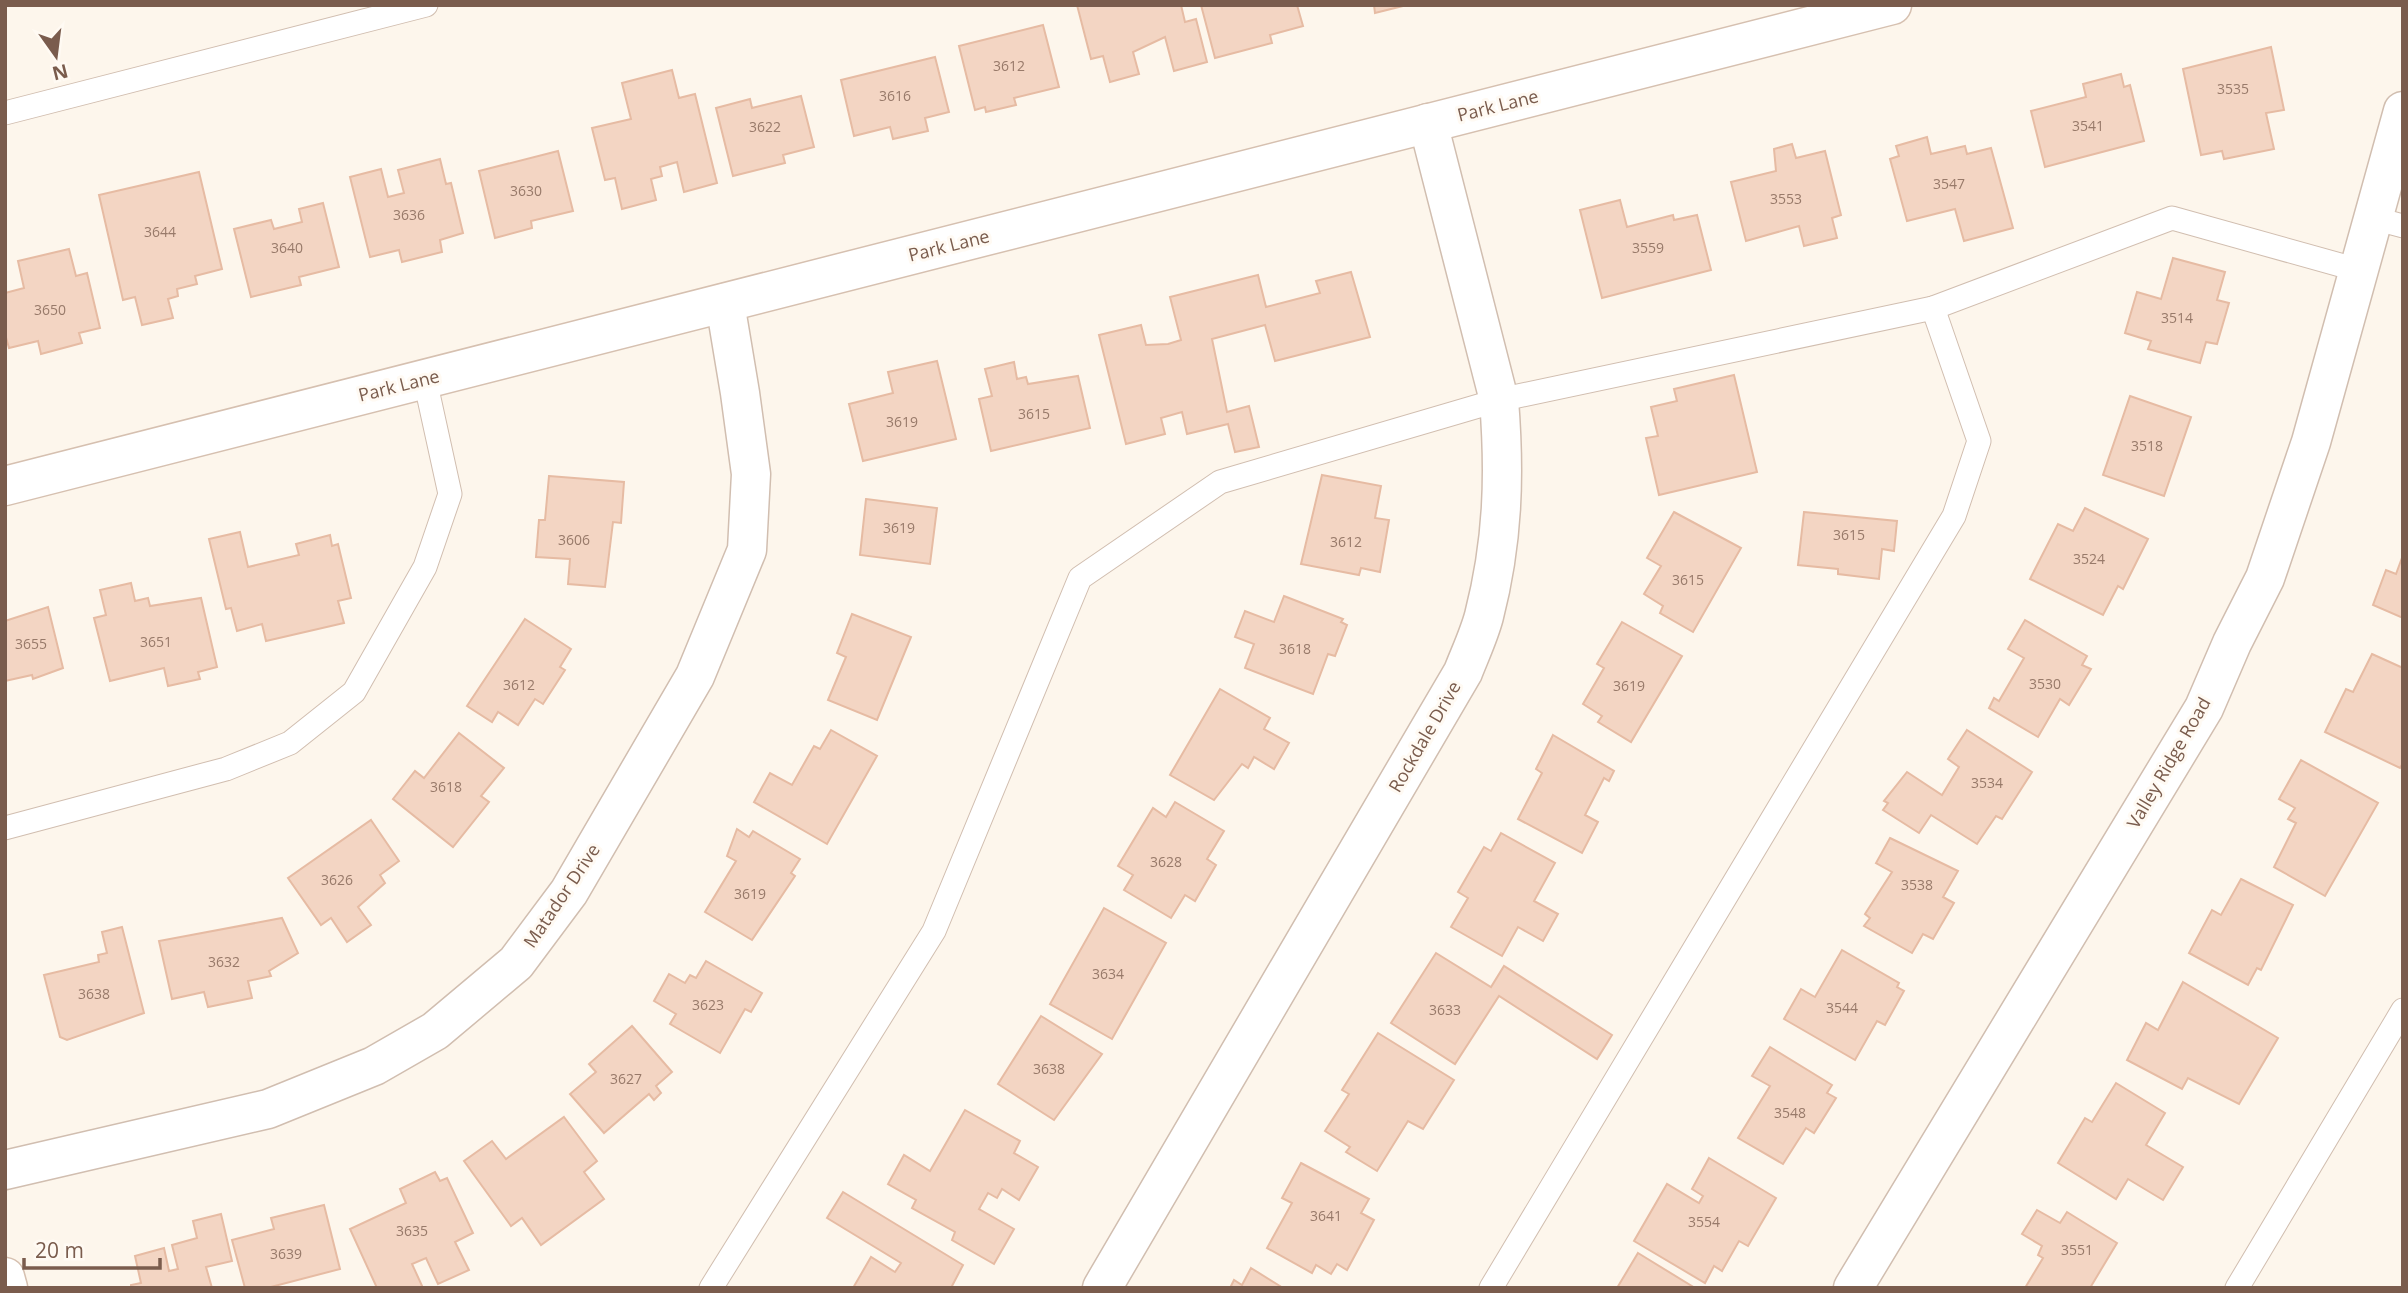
<svg xmlns="http://www.w3.org/2000/svg" width="2408" height="1293" viewBox="0 0 2408 1293" font-family="'Open Sans',sans-serif">
	<style>
		.building { fill: #f3d5c3; stroke: #e6bba3; stroke-width: 2 }
		.lines { fill: none; stroke-linecap: round; stroke-linejoin: round }
		.lane-casing { stroke: #d1beb0; stroke-width: 25 }
		.street-casing { stroke: #d1beb0; stroke-width: 41 }
		.secondary-casing { stroke: #d6c0b0; stroke-width: 41 }
		.lane { stroke: #fff; stroke-width: 23 }
		.street { stroke: #fff; stroke-width: 38 }
		.secondary { stroke: #fff; stroke-width: 38 }
		.labels { text-anchor: middle; stroke-width: 6; stroke-linejoin: round; paint-order: stroke }
		.number-label { font-size: 14px; fill: #987a6a }
		.street-label { font-size: 18px; fill: #7a5c4d; stroke: #fffaf3 }
	</style>
	<rect width="100%" height="100%" fill="#fdf6ec"/>
	<!-- building -->
	<g class="building">
		<polygon points="1077,5 1181,5 1185,22 1196,19 1207,62 1174,71 1165,37 1133,52 1139,74 1110,82 1103,56 1091,59"/>
		<polygon points="1201,5 1297,5 1303,26 1270,35 1272,43 1215,58"/>
		<polygon points="1374,5 1407,5 1375,13"/>
		<polygon points="1043,25 1059,87 1014,98 1016,105 986,112 985,107 975,110 959,46"/>
		<polygon points="2271,47 2284,110 2266,113 2274,149 2224,159 2222,151 2201,155 2183,69"/>
		<polygon points="935,57 949,112 925,118 928,131 893,139 890,127 854,136 841,80"/>
		<polygon points="672,70 679,98 695,94 717,183 684,192 677,162 660,167 662,176 651,179 656,200 622,209 615,178 605,180 592,128 631,119 622,83"/>
		<polygon points="2121,74 2124,87 2130,85 2144,141 2045,167 2031,111 2086,97 2083,84"/>
		<polygon points="801,96 814,147 783,155 785,163 733,176 716,108 750,99 752,108"/>
		<polygon points="1927,137 1931,154 1965,146 1967,154 1991,148 2013,228 1964,241 1955,209 1907,221 1890,159 1899,156 1896,146"/>
		<polygon points="1792,144 1796,158 1825,151 1841,215 1832,218 1837,238 1804,246 1799,226 1746,241 1731,182 1776,171 1774,149"/>
		<polygon points="558,151 573,211 531,221 532,228 495,238 479,171"/>
		<polygon points="440,159 446,184 451,183 463,233 440,240 442,252 402,262 399,250 370,257 350,177 381,169 388,197 404,193 398,170"/>
		<polygon points="199,172 222,269 195,276 197,284 177,289 178,296 168,299 173,318 142,325 135,297 123,300 99,195"/>
		<polygon points="1620,200 1627,227 1673,215 1674,220 1697,215 1711,270 1602,298 1580,210"/>
		<polygon points="323,203 339,267 299,277 301,285 251,297 234,229 271,220 274,229 302,222 299,209"/>
		<polygon points="69,249 76,276 87,273 100,328 79,333 82,343 41,354 38,341 9,348 5,334 5,293 24,288 18,261"/>
		<polygon points="2173,258 2225,272 2217,300 2229,303 2217,344 2206,342 2200,363 2148,349 2151,341 2125,333 2137,292 2161,299"/>
		<polygon points="1351,272 1370,337 1275,361 1265,325 1212,339 1227,412 1249,406 1259,447 1235,452 1228,424 1187,434 1182,412 1161,418 1165,434 1126,444 1099,335 1141,325 1146,345 1168,344 1181,340 1170,297 1258,275 1266,307 1320,293 1316,281"/>
		<polygon points="937,361 956,439 863,461 849,404 893,393 888,372"/>
		<polygon points="1014,362 1017,379 1026,377 1028,384 1078,376 1090,428 991,451 979,399 992,396 985,369"/>
		<polygon points="1734,375 1757,472 1659,495 1646,438 1658,436 1651,407 1677,401 1674,389"/>
		<polygon points="2130,396 2191,417 2164,496 2103,475"/>
		<polygon points="1322,475 1381,486 1375,518 1389,520 1380,572 1361,568 1359,575 1301,564"/>
		<polygon points="549,476 624,482 621,523 613,522 605,587 568,584 570,559 536,557 539,520 545,520"/>
		<polygon points="866,499 937,508 930,564 860,555"/>
		<polygon points="2085,508 2148,539 2123,589 2118,586 2103,615 2030,579 2058,524 2073,531"/>
		<polygon points="1674,512 1741,548 1693,632 1660,613 1663,606 1644,594 1661,566 1647,558"/>
		<polygon points="1804,512 1897,521 1894,551 1882,549 1879,579 1838,574 1838,569 1798,565"/>
		<polygon points="240,532 248,567 299,555 296,544 330,535 332,546 338,544 351,598 338,601 344,623 266,641 262,624 237,631 231,608 226,609 209,539"/>
		<polygon points="2403,555 2403,618 2373,605 2386,570 2396,574"/>
		<polygon points="131,583 135,601 148,598 150,606 201,598 217,667 198,672 200,679 168,686 164,668 110,681 94,618 106,615 100,590"/>
		<polygon points="1284,596 1343,619 1341,622 1347,625 1335,656 1328,654 1313,694 1245,668 1254,644 1235,637 1245,611 1274,622"/>
		<polygon points="48,607 63,668 33,679 32,675 5,681 5,621"/>
		<polygon points="852,614 911,637 877,720 828,700 846,657 837,653"/>
		<polygon points="525,619 571,649 560,667 565,670 543,704 535,699 518,725 498,712 492,722 467,706"/>
		<polygon points="2025,620 2087,656 2082,665 2091,669 2069,705 2060,699 2038,737 1989,708 1994,698 1999,701 2024,658 2008,649"/>
		<polygon points="1622,622 1682,656 1631,742 1598,722 1602,716 1583,704 1604,668 1597,664"/>
		<polygon points="2372,654 2403,668 2403,763 2400,768 2325,732 2346,689 2353,692"/>
		<polygon points="1220,689 1270,718 1264,729 1289,743 1274,769 1254,757 1248,768 1242,764 1214,800 1170,775"/>
		<polygon points="831,730 877,756 827,844 754,802 770,773 792,785 814,746 820,749"/>
		<polygon points="1967,730 2032,772 2002,819 1996,816 1977,844 1931,815 1919,833 1883,810 1888,803 1884,801 1907,772 1942,795 1959,767 1948,759"/>
		<polygon points="459,733 504,768 481,796 489,802 453,847 393,799 415,771 424,778"/>
		<polygon points="1553,735 1614,771 1609,781 1604,778 1585,815 1598,822 1582,853 1518,819 1542,773 1536,769"/>
		<polygon points="2301,760 2378,803 2325,896 2274,867 2296,823 2288,819 2295,808 2279,799"/>
		<polygon points="1175,802 1224,831 1207,859 1216,865 1195,901 1185,895 1171,918 1124,890 1133,875 1118,866 1153,808 1166,817"/>
		<polygon points="371,820 399,861 380,875 385,883 358,907 371,925 347,942 331,918 321,925 288,878"/>
		<polygon points="737,829 749,837 753,831 800,859 791,873 795,876 752,940 705,912 736,861 727,856"/>
		<polygon points="1501,833 1555,863 1534,901 1558,914 1543,941 1518,927 1502,956 1451,927 1468,898 1458,892 1484,847 1491,851"/>
		<polygon points="1890,838 1958,871 1943,897 1954,903 1933,939 1923,934 1912,953 1864,926 1870,918 1865,914 1892,872 1876,863"/>
		<polygon points="2241,879 2293,905 2261,970 2257,968 2248,985 2189,953 2212,910 2221,915"/>
		<polygon points="1104,908 1166,943 1112,1039 1050,1004"/>
		<polygon points="282,918 298,953 269,971 271,976 248,981 252,998 208,1007 204,992 172,999 159,941"/>
		<polygon points="122,927 144,1013 67,1040 60,1037 44,975 99,962 98,955 107,953 102,932"/>
		<polygon points="1842,950 1899,983 1897,987 1904,991 1885,1025 1877,1021 1855,1060 1784,1019 1801,989 1815,997"/>
		<polygon points="1436,953 1491,987 1504,966 1612,1035 1597,1059 1499,996 1455,1064 1391,1023"/>
		<polygon points="706,961 762,993 751,1012 745,1009 720,1053 670,1024 676,1014 654,1001 669,974 685,983 690,975 696,978"/>
		<polygon points="2183,982 2278,1038 2239,1104 2188,1078 2182,1089 2127,1060 2146,1023 2158,1030"/>
		<polygon points="1041,1016 1102,1054 1054,1120 998,1084"/>
		<polygon points="632,1026 672,1072 656,1086 661,1093 654,1100 649,1094 604,1133 570,1094 596,1072 589,1064"/>
		<polygon points="1378,1033 1454,1080 1423,1129 1408,1121 1377,1171 1346,1152 1350,1147 1325,1131 1349,1094 1342,1090"/>
		<polygon points="1770,1047 1832,1085 1827,1093 1836,1098 1814,1133 1806,1128 1783,1164 1738,1138 1770,1086 1752,1076"/>
		<polygon points="2116,1083 2165,1113 2146,1145 2183,1167 2163,1200 2128,1179 2116,1199 2058,1163 2085,1118 2092,1122"/>
		<polygon points="965,1110 1020,1141 1014,1153 1038,1167 1019,1200 1002,1189 997,1198 988,1193 979,1209 1014,1229 994,1264 952,1240 955,1232 912,1208 916,1200 888,1184 904,1155 930,1171"/>
		<polygon points="564,1117 597,1161 584,1172 604,1199 541,1245 522,1218 511,1226 464,1161 492,1141 506,1159"/>
		<polygon points="1709,1158 1776,1198 1748,1246 1739,1241 1722,1271 1714,1266 1705,1283 1634,1241 1667,1184 1699,1203 1703,1196 1692,1189"/>
		<polygon points="1301,1163 1369,1199 1361,1213 1374,1220 1347,1270 1337,1264 1331,1274 1316,1265 1312,1273 1267,1248 1292,1203 1282,1198"/>
		<polygon points="435,1172 440,1181 447,1178 473,1233 455,1242 469,1270 438,1284 426,1258 412,1264 423,1288 377,1288 350,1229 406,1203 400,1189"/>
		<polygon points="843,1192 963,1265 951,1288 853,1288 871,1257 895,1272 901,1263 827,1218"/>
		<polygon points="324,1205 340,1269 267,1288 245,1288 232,1240 274,1229 271,1218"/>
		<polygon points="2037,1210 2060,1223 2067,1212 2117,1243 2090,1288 2025,1288 2043,1258 2038,1255 2042,1246 2022,1234"/>
		<polygon points="221,1214 232,1261 206,1267 212,1288 131,1288 131,1285 141,1283 135,1256 164,1248 169,1271 178,1269 172,1245 197,1238 193,1221"/>
		<polygon points="1638,1253 1695,1288 1617,1288"/>
		<polygon points="1251,1268 1283,1288 1230,1288 1234,1280 1242,1285"/>
	</g>
	<g class="lines">
		<defs>
			<g id="lane">
				<polyline points="5,113 426,5"/>
				<polyline points="2373,218 2403,226"/>
				<polyline points="1933,308 2172,218 2358,270"/>
				<polyline points="5,828 226,769 290,743 354,692 425,567 450,494 425,380"/>
				<polyline points="711,1288 934,931 1080,578 1220,482 1499,400 1933,308 1979,441 1954,516 1491,1288"/>
				<polyline points="2237,1288 2403,1010"/>
			</g>
			<g id="street">
				<polyline points="5,1170 268,1109 374,1066 435,1031 516,963 569,892 695,676 747,550 751,474 740,393 725,303"/>
				<path d="M1102 1288 1463 672C1470 654 1479 635 1484 616 1503 542 1505 476 1499 400L1428 123"/>
				<polyline points="1853,1288 2204,708 2232,643 2265,578 2311,442 2403,111"/>
			</g>
			<g id="secondary">
				<polyline points="5,486 1892,5"/>
				<polyline points="5,1277 8,1288"/>
			</g>
		</defs>
		<!-- lane casing -->
		<use href="#lane" class="lane-casing"/>
		<!-- street casing -->
		<use href="#street" class="street-casing"/>
		<!-- secondary casing -->
		<use href="#secondary" class="secondary-casing"/>
		<!-- lane -->
		<use href="#lane" class="lane"/>
		<!-- street -->
		<use href="#street" class="street"/>
		<!-- secondary -->
		<use href="#secondary" class="secondary"/>
	</g>
	<g class="labels">
		<!-- number labels -->
		<g class="number-label">
			<text x="1009" y="71">3612</text>
			<text x="2233" y="94">3535</text>
			<text x="895" y="101">3616</text>
			<text x="2088" y="131">3541</text>
			<text x="765" y="132">3622</text>
			<text x="1949" y="189">3547</text>
			<text x="526" y="196">3630</text>
			<text x="1786" y="204">3553</text>
			<text x="409" y="220">3636</text>
			<text x="160" y="237">3644</text>
			<text x="287" y="253">3640</text>
			<text x="1648" y="253">3559</text>
			<text x="50" y="315">3650</text>
			<text x="2177" y="323">3514</text>
			<text x="1034" y="419">3615</text>
			<text x="902" y="427">3619</text>
			<text x="2147" y="451">3518</text>
			<text x="899" y="533">3619</text>
			<text x="1849" y="540">3615</text>
			<text x="574" y="545">3606</text>
			<text x="1346" y="547">3612</text>
			<text x="2089" y="564">3524</text>
			<text x="1688" y="585">3615</text>
			<text x="156" y="647">3651</text>
			<text x="31" y="649">3655</text>
			<text x="1295" y="654">3618</text>
			<text x="2045" y="689">3530</text>
			<text x="519" y="690">3612</text>
			<text x="1629" y="691">3619</text>
			<text x="1987" y="788">3534</text>
			<text x="446" y="792">3618</text>
			<text x="1166" y="867">3628</text>
			<text x="337" y="885">3626</text>
			<text x="1917" y="890">3538</text>
			<text x="750" y="899">3619</text>
			<text x="224" y="967">3632</text>
			<text x="1108" y="979">3634</text>
			<text x="94" y="999">3638</text>
			<text x="708" y="1010">3623</text>
			<text x="1842" y="1013">3544</text>
			<text x="1445" y="1015">3633</text>
			<text x="1049" y="1074">3638</text>
			<text x="626" y="1084">3627</text>
			<text x="1790" y="1118">3548</text>
			<text x="1326" y="1221">3641</text>
			<text x="1704" y="1227">3554</text>
			<text x="412" y="1236">3635</text>
			<text x="2077" y="1255">3551</text>
			<text x="286" y="1259">3639</text>
		</g>
		<!-- street labels -->
		<g class="street-label">
			<text transform="translate(1498 106) rotate(-14)" y="6">Park Lane</text>
			<text transform="translate(949 246) rotate(-14)" y="6">Park Lane</text>
			<text transform="translate(399 386) rotate(-14)" y="6">Park Lane</text>
			<text transform="translate(1425 737) rotate(-60)" y="6">Rockdale Drive</text>
			<text transform="translate(2169 763) rotate(-60)" y="6">Valley Ridge Road</text>
			<text transform="translate(562 896) rotate(-56)" y="6">Matador Drive</text>
		</g>
	</g>
	<!-- border -->
	<rect width="2408" height="1293" fill="none" stroke="#7a5c4d" stroke-width="14"/>
	<!-- north arrow -->
	<g transform="translate(56 56) rotate(166)" stroke="#fffaf3" stroke-width="5" paint-order="stroke">
	<path d="M0-5L12 26L0 18L-12 26Z" fill="#7a5c4d"/>
	<text y="-10" font-size="19" font-weight="bold" text-anchor="middle" fill="#7a5c4d">N</text>
	</g>
	<!-- scale -->
	<path d="M24 1258v10h136v-10" fill="none" stroke="#7a5c4d" stroke-width="3.5"/>
	<text x="35" y="1258" font-size="21" fill="#7a5c4d" stroke="#fffaf3" stroke-width="5" paint-order="stroke">20 m</text>
</svg>
